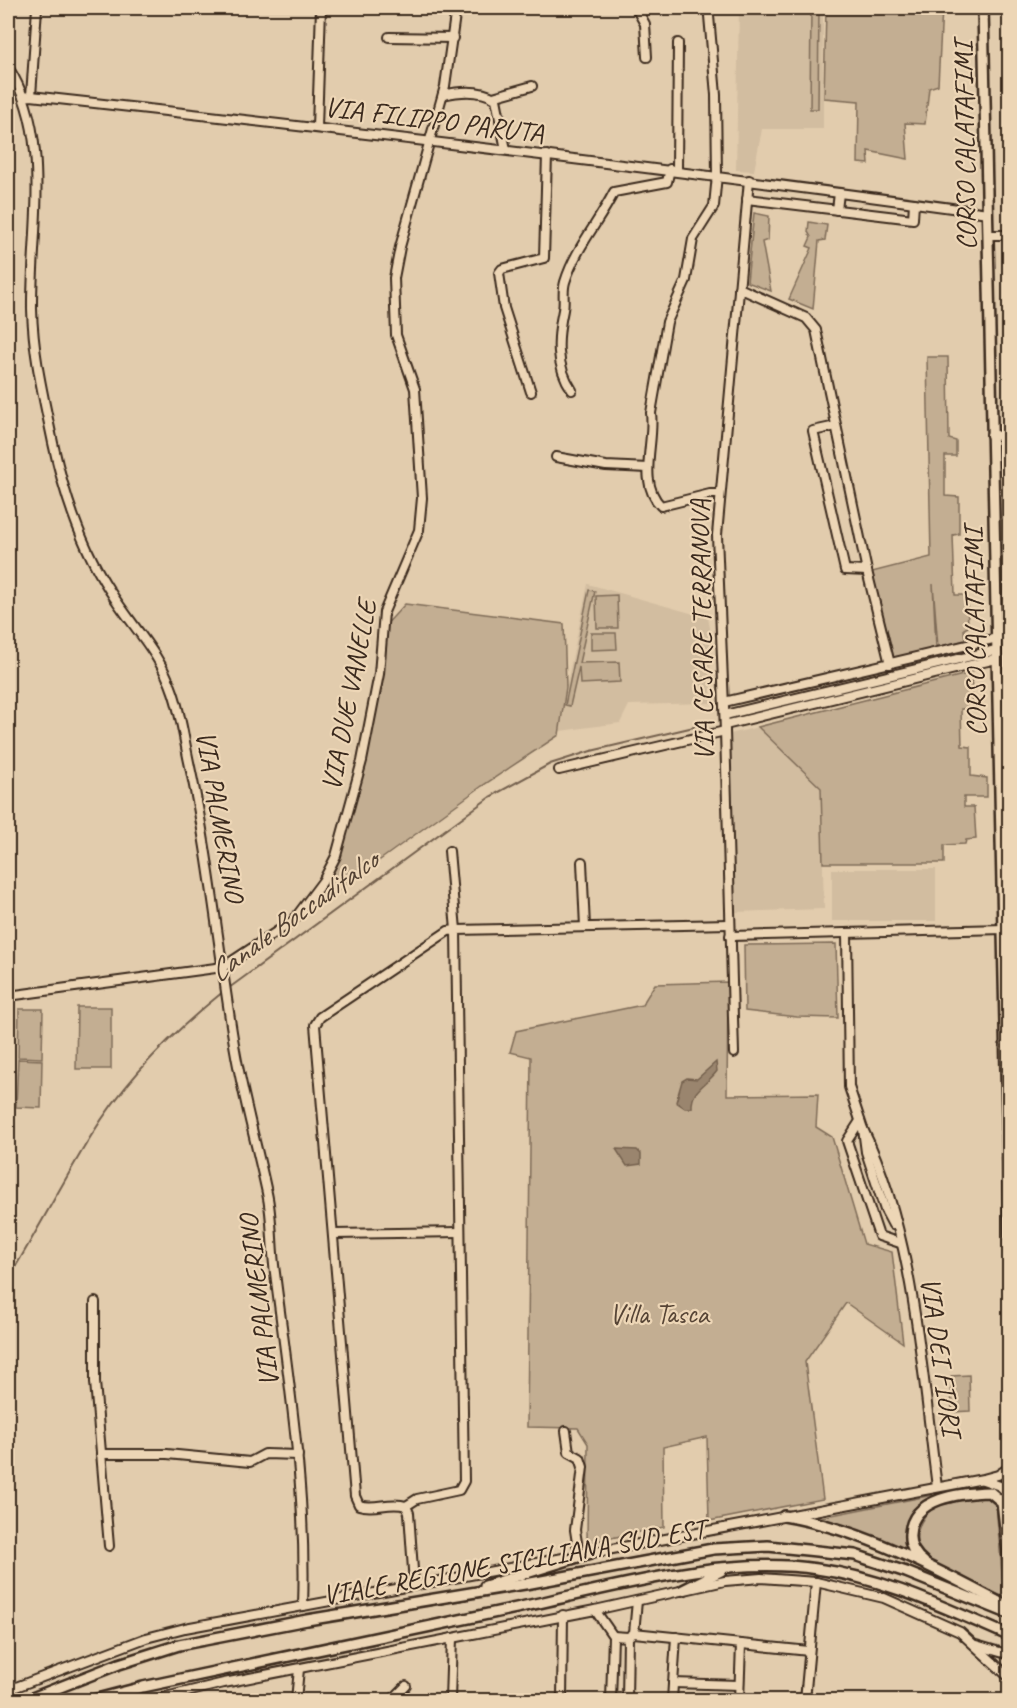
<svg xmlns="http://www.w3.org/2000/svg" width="1017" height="1708" viewBox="0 0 1017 1708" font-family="Caveat,sans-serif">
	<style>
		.built { fill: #d2bda0 }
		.green { fill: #c3ae92; stroke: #7f6c58; stroke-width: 1.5 }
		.water { fill: #9a856e; stroke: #74614e; stroke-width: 1.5 }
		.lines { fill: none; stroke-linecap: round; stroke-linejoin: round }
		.stream { stroke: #74614e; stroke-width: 2 }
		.minor-casing { stroke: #3b2a1e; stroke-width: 12 }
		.major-casing { stroke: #3b2a1e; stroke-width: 14 }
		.minor { stroke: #edd6b6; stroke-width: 8 }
		.major { stroke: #edd6b6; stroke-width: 9 }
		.labels { text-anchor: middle; stroke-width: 4.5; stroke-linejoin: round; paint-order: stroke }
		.street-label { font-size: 28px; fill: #3b2a1e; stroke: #edd6b6 }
		.park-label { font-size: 28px; fill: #564435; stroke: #edd6b6 }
		.water-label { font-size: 30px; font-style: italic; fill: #534132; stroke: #edd6b6 }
	</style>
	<rect width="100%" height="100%" fill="#e2ccad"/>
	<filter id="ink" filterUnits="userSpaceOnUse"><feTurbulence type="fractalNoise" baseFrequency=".0167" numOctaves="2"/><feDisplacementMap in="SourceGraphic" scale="12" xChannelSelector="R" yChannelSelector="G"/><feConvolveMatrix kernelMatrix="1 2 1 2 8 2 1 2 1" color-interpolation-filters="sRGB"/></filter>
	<g filter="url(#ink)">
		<!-- built -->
		<g class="built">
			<polygon points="739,8 823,8 823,129 762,129 754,171 736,170"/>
			<polygon points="588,584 708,618 710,628 711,703 629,705 620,723 560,731 566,687"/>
			<polygon points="758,727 821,788 824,909 735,912 730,734"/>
			<rect x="832" y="869" width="104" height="52"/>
		</g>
		<!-- green -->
		<g class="green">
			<polygon points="811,8 819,8 818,109 810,109"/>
			<polygon points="826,8 942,8 938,85 929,88 925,124 905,123 908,159 868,151 869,164 858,163 859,101 824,98"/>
			<polygon points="754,213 769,216 768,240 762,242 771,291 747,282"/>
			<polygon points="809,222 827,225 825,240 819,241 813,309 789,299 812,248 807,246 811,237 808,232"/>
			<polygon points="927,357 948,357 949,439 956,441 956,456 945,456 945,496 959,497 959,534 953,535 955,595 967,595 968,627 964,629 965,640 938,647 933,584 936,648 894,659 872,572 931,557"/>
			<polygon points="589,590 595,591 579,663 619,662 620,682 580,684 579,667 570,706 565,705"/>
			<polygon points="617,595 618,628 597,628 596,596"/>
			<polygon points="405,604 564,624 566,687 559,735 482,786 311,910 344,827 379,674 383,628"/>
			<polygon points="591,633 616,633 617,649 591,650"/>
			<polygon points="971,673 973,709 961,709 962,746 971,747 971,776 987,778 987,797 964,797 964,807 974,807 976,839 966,840 965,844 944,845 944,863 823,863 821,788 758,727"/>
			<polygon points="836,944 838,1018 797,1017 745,1011 744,945"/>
			<polygon points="728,982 727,1095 818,1094 816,1127 832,1137 864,1244 892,1252 903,1343 846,1303 805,1362 823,1499 709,1521 707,1437 663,1447 664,1527 587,1543 588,1444 578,1428 527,1427 531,1057 510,1052 516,1031 642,1005 655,984"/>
			<polygon points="77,1007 111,1007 111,1069 76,1069"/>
			<polygon points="19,1009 43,1009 42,1058 18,1057"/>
			<polygon points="18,1059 42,1060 41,1108 16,1107"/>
			<polygon points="969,1375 970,1411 952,1412 951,1376"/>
			<path d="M933 1495C909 1508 901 1526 909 1553L840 1525 817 1518Z"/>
			<path d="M982 1497 992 1499 996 1505 1004 1597C980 1586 944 1574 924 1558 909 1545 919 1514 936 1507 950 1501 967 1500 982 1497Z"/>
		</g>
		<!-- water -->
		<g class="water">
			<path d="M716 1062 717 1071C707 1085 691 1089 692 1108H685L676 1102 682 1081 687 1078 697 1079Z"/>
			<polygon points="616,1149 637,1150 641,1154 641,1164 627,1166"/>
		</g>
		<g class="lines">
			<!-- stream -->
			<g class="stream">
				<polyline points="229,988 490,797 550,764 591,751 711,723"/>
				<path d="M8 1279C37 1232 62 1183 91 1136 125 1080 173 1032 224 991"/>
			</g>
			<defs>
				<g id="minor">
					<polyline points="636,8 645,24 647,57"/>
					<path d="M709 16 716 95 717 175 714 206 693 239 686 280 667 322 651 413C655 443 637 482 661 506L710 494H720"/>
					<polyline points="389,37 453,38"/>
					<path d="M8 67C53 136 31 231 32 309 33 355 44 399 53 443 64 495 81 546 110 591 131 625 160 653 173 692 181 715 184 739 189 762 209 853 218 945 233 1038 241 1091 256 1141 267 1193 273 1220 271 1246 275 1273 289 1384 307 1493 303 1606"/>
					<path d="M443 95C460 91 480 89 496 99L506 150"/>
					<polyline points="31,96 37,8"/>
					<path d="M23 97 31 96C350 131 669 169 988 213"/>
					<polyline points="493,97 532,86"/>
					<polyline points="317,127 321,8"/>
					<polyline points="677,170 678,43"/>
					<polyline points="747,199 913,219 914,203"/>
					<polyline points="837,210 839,193"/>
					<polyline points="988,235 1010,235"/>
					<polyline points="739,288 806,318 816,330 867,571 890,664"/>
					<path d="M572 390C555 365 557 338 563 310 565 301 562 292 565 282 575 249 599 222 614 192L667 182 670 169"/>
					<polyline points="531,392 504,308 499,273 502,269 544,258 547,155"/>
					<polyline points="836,426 813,431 845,570 867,571"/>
					<polyline points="991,435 1010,437"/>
					<polyline points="556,457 606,466 648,468"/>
					<polyline points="724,702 1010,635"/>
					<polyline points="725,715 996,650"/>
					<polyline points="725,725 996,659"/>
					<polyline points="559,770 725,731"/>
					<path d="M449 851 456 930 464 1481 459 1490 417 1499 406 1506C390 1501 374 1510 359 1505L355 1496 315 1025 320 1017 448 931 456 930 729 924"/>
					<polyline points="582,862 585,927"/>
					<polyline points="847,933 849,1087 863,1129 866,1152 885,1210 893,1225"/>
					<polyline points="730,936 1004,929"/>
					<polyline points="8,996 223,967 293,921 323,881 336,856 362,761 379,674 384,612 419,530 422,498 415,389 396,335 394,278 400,247 445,86 456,8"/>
					<polyline points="734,1053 725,731 717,535 749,180"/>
					<polyline points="860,1121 847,1141 879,1236 900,1243"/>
					<path d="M863 1129C914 1232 922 1373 937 1487"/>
					<polyline points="334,1234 460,1232"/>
					<polyline points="95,1302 95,1382 109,1546"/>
					<polyline points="566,1431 569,1452 580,1458 583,1467 575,1530 579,1555"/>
					<polyline points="101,1454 167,1454 250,1462 265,1454 298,1455"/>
					<polyline points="983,1480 1000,1486 1010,1495"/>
					<polyline points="406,1506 409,1513 414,1584"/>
					<polyline points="586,1554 983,1479 998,1475 1010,1467"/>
					<polyline points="595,1610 613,1636 611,1700"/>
					<polyline points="634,1633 809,1651"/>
					<polyline points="613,1636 628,1637 634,1633 637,1601"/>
					<polyline points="976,1645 1010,1655"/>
					<polyline points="673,1683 739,1685"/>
					<polyline points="8,1690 146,1638 185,1628 563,1558"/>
					<polyline points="153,1700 224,1683 595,1610 725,1581 761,1578 816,1582 884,1598 960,1632 1010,1678"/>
					<polyline points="296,1700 299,1669"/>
					<polyline points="392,1700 406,1686"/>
					<polyline points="450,1700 452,1638"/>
					<polyline points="562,1700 563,1615"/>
					<polyline points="627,1700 628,1637"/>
					<polyline points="672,1700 676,1637"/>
					<polyline points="739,1700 741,1644"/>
					<polyline points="805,1700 816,1582"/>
				</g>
				<g id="major">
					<polyline points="983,8 1010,1255"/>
					<path d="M784 1516C863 1529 939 1570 1010 1608"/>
					<path d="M924 1562C915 1555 909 1545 910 1534 912 1497 961 1493 990 1492L1002 1502 1010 1570"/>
					<polyline points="485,1586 591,1553"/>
					<polyline points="683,1590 721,1571"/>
					<polyline points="27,1700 119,1664 179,1645 307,1620 531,1583 713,1549 768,1546 855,1555 906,1572 1010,1614"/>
					<path d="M93 1700 143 1687C269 1660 395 1633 521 1607 615 1587 721 1555 817 1569 885 1578 947 1609 1010 1636"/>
				</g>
			</defs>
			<!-- minor casing -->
			<use href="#minor" class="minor-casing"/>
			<!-- major casing -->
			<use href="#major" class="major-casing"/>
			<!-- minor -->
			<use href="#minor" class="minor"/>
			<!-- major -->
			<use href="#major" class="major"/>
		</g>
	</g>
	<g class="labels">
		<!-- street labels -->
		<g class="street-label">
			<text transform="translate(434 119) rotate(7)" y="10">VIA FILIPPO PARUTA</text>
			<text transform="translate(964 146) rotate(-91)" y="10">CORSO CALATAFIMI</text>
			<text transform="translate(701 630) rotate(-91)" y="10">VIA CESARE TERRANOVA</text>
			<text transform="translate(974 632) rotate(-91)" y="10">CORSO CALATAFIMI</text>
			<text transform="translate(348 695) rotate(-79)" y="10">VIA DUE VANELLE</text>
			<text transform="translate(221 816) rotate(80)" y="10">VIA PALMERINO</text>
			<text transform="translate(258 1301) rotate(-97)" y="10">VIA PALMERINO</text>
			<text transform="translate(942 1356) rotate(82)" y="10">VIA DEI FIORI</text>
			<text transform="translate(514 1561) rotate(-10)" y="10">VIALE REGIONE SICILIANA SUD EST</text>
		</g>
		<!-- park labels -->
		<g class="park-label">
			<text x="659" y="1323">Villa Tasca</text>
		</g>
		<!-- water labels -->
		<g class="water-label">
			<text transform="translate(293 916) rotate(-36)" y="10">Canale Boccadifalco</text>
		</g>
	</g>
	<!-- margin -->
	<rect width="1017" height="1708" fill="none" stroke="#edd6b6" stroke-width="30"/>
	<rect x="15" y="15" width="987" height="1678" fill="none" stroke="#3b2a1e" stroke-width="2" filter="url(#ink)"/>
</svg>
